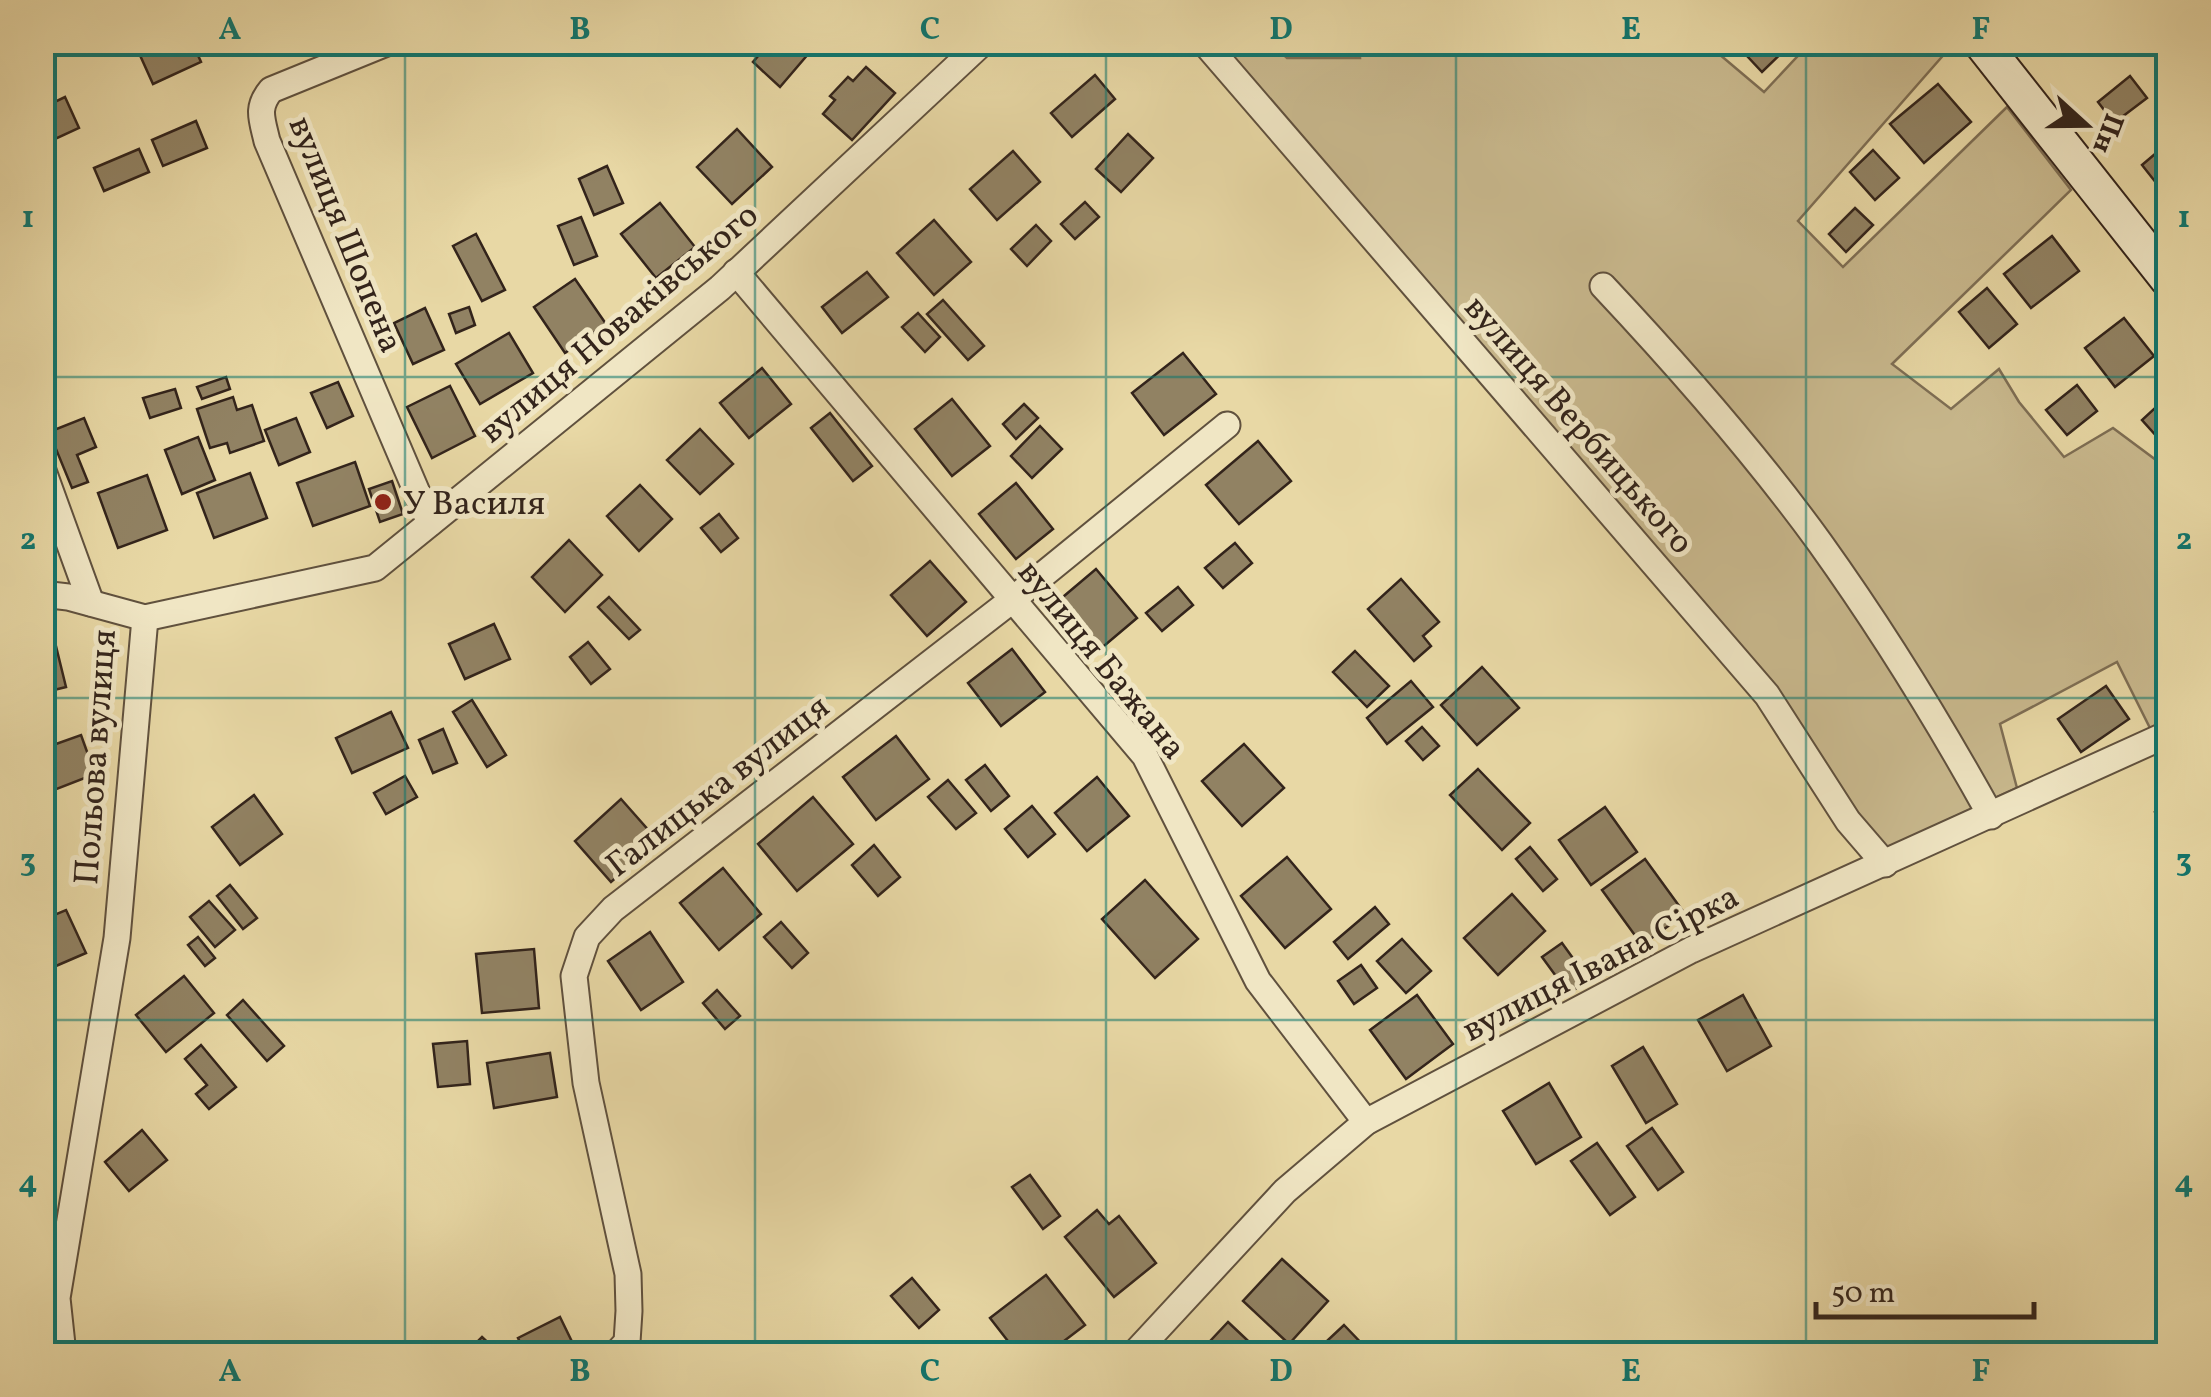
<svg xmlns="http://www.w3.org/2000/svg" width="2211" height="1397" viewBox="0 0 2211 1397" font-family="Vollkorn,serif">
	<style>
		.green { fill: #c9b98e; stroke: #7e6e54; stroke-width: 2.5 }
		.building { fill: #918263; stroke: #33241b; stroke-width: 2.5 }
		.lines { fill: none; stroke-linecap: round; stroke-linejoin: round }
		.street-casing { stroke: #60513e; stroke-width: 29 }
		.secondary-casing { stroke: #33241b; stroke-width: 39 }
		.street { stroke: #f0e6c4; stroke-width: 25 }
		.secondary { stroke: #f0e6c4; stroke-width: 35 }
		.grid { fill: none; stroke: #0f766e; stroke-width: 2.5; stroke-opacity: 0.55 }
		.poi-dot { fill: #8f2418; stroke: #f0e6c4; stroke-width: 4 }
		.labels { text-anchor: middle; stroke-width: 10; stroke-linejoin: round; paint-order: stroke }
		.street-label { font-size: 35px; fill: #33241b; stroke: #f0e6c4 }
		.poi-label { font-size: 35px; fill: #33241b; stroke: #f0e6c4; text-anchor: start }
		.neatline { fill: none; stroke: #0f766e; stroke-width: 4 }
		.grid-label { font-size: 32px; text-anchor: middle; font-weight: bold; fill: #0f766e }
	</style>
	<rect width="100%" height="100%" fill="#e8d8a5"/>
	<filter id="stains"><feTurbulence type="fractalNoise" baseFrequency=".002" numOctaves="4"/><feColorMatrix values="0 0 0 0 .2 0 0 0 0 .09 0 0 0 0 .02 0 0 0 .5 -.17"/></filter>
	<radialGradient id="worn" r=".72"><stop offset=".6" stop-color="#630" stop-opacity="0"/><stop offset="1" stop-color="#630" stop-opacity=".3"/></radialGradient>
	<!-- green -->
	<polygon class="green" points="1359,42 1706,43 1764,92 1810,43 1954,43 1798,221 1843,267 2007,107 2071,190 1892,364 1951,409 1999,369 2019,402 2064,457 2113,428 2168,469 2168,719 2150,728 2117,662 2000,724 2017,788 1885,849 1197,43 1271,43 1287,58 1360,58"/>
	<!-- building -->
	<g class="building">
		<polygon points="134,42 192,42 201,62 153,84"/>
		<polygon points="770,42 811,42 815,46 780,87 753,62"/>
		<polygon points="1734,42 1793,42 1762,72"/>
		<polygon points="866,67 895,93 852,140 823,114 835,100 830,96 848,77 853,81"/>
		<polygon points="1095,75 1115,99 1072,137 1051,113"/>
		<polygon points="2130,76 2147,98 2114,123 2098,102"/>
		<polygon points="1938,84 1971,122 1924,163 1890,124"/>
		<polygon points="65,97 79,128 42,145 42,108"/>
		<polygon points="196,121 207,148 163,166 152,140"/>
		<polygon points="737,129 772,167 732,204 697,167"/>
		<polygon points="1128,134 1153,158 1121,192 1096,169"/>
		<polygon points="2168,143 2168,198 2142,165"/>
		<polygon points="139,149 149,172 104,191 94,168"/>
		<polygon points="1873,150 1899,178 1875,200 1850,172"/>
		<polygon points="1013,151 1040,182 997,220 970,189"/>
		<polygon points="607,166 623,203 594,215 579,179"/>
		<polygon points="1085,202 1099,217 1075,239 1061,224"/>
		<polygon points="660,203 695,247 656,278 621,234"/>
		<polygon points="1855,208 1873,225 1846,252 1829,234"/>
		<polygon points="581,217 597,256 574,265 558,226"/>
		<polygon points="934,220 971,262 934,295 897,253"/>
		<polygon points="1036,225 1051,241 1027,266 1011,249"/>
		<polygon points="476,234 505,290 482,301 453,246"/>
		<polygon points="2052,236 2079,271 2031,308 2004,274"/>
		<polygon points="867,272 888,297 842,333 822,307"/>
		<polygon points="575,279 606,324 565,353 534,307"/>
		<polygon points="1987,288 2017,324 1989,348 1959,312"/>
		<polygon points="943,300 984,346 968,360 927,314"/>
		<polygon points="469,307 475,325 456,333 449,314"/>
		<polygon points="425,308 444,350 413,364 394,323"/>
		<polygon points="918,313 940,337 925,352 902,327"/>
		<polygon points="2124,318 2154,356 2115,387 2085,348"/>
		<polygon points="509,333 533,373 480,404 456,364"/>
		<polygon points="1183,353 1216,394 1164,435 1132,393"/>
		<polygon points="762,368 791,404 749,438 720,403"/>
		<polygon points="226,377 230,389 202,399 197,387"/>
		<polygon points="338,382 353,416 327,428 311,393"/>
		<polygon points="2077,385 2097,411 2067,435 2046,410"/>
		<polygon points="450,386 475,436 432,458 407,407"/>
		<polygon points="175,389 181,408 150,418 143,398"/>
		<polygon points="2168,396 2168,449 2142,420"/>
		<polygon points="233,397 237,410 252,405 264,441 230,453 227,443 210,448 197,409"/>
		<polygon points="952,399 990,446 952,476 915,429"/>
		<polygon points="1024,404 1038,418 1016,439 1003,424"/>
		<polygon points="830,413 872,466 853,481 811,428"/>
		<polygon points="84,418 96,447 77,455 88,482 72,488 49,432"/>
		<polygon points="296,418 310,452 279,465 265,430"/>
		<polygon points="1040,426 1062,449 1032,478 1011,456"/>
		<polygon points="700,429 733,464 700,494 667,460"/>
		<polygon points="198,437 215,480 182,494 165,450"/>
		<polygon points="1258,441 1291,481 1239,524 1206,485"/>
		<polygon points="355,462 370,506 313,526 297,483"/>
		<polygon points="250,473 267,518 214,538 197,493"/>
		<polygon points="147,475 167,530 118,548 98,493"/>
		<polygon points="392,481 403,514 380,522 369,489"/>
		<polygon points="1016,483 1053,529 1016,559 979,514"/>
		<polygon points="640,485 672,519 639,551 607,516"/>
		<polygon points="719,514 738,538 721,552 701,528"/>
		<polygon points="569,540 602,575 565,612 532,577"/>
		<polygon points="1235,543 1252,563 1223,588 1205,568"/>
		<polygon points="930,561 966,602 927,636 891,595"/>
		<polygon points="1096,569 1137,618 1098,651 1057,602"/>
		<polygon points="1401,579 1439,622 1423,636 1431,646 1414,661 1368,609"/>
		<polygon points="1178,587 1193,605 1162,631 1146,613"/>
		<polygon points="609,597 640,630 629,639 598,607"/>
		<polygon points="494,624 510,659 465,679 449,644"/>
		<polygon points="54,638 66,687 42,693 42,641"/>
		<polygon points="588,642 610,669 591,684 570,657"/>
		<polygon points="1012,649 1045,692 1001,726 968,683"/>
		<polygon points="1355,651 1389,686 1367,707 1333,672"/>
		<polygon points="1482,667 1519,708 1477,745 1441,705"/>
		<polygon points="1411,681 1433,707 1387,744 1367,718"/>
		<polygon points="2106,686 2129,719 2081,752 2058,719"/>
		<polygon points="472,700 506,755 487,767 453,712"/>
		<polygon points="391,712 408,748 352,773 336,738"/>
		<polygon points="1422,727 1439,746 1423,760 1406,741"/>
		<polygon points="443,729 457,763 433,773 419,740"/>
		<polygon points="81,735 95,774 49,792 42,775 42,749"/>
		<polygon points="896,736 929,779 876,820 843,777"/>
		<polygon points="1244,744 1284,788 1242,826 1202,781"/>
		<polygon points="985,765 1009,796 991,811 966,780"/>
		<polygon points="1478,769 1530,823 1502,850 1450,795"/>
		<polygon points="405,776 417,797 386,814 374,793"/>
		<polygon points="1097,777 1129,816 1087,851 1055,813"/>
		<polygon points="948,780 976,813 956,829 928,797"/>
		<polygon points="254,795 282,834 240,865 212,827"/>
		<polygon points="813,797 853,844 797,891 758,844"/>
		<polygon points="621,799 658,841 611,882 575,841"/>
		<polygon points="1032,806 1055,834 1028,857 1005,829"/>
		<polygon points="2168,806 2168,842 2155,812"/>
		<polygon points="1605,807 1637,852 1591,885 1559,840"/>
		<polygon points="874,845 900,877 878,896 852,865"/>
		<polygon points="1530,847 1557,879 1543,891 1516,859"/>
		<polygon points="1287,857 1331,909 1285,948 1241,896"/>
		<polygon points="1645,859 1685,914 1642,945 1602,890"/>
		<polygon points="723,868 761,914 719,950 680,903"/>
		<polygon points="1145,880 1198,939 1155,978 1102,919"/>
		<polygon points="230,885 257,918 243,929 217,896"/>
		<polygon points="1512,894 1545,931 1498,975 1464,938"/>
		<polygon points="209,901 235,930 215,947 190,917"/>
		<polygon points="1375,907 1389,924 1348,959 1334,942"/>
		<polygon points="66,910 86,953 42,972 42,920"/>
		<polygon points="781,922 808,953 792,968 764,937"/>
		<polygon points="650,932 683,982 641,1010 608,961"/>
		<polygon points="198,937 215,958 205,966 188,945"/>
		<polygon points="1402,939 1431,971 1406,993 1377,961"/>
		<polygon points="1562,943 1588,979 1569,994 1542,957"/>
		<polygon points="534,949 539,1008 482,1013 476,954"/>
		<polygon points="1361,965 1377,988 1354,1004 1338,981"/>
		<polygon points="184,976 214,1013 166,1052 136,1015"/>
		<polygon points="717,990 740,1016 725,1029 703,1003"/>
		<polygon points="1417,995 1453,1044 1406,1079 1370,1030"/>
		<polygon points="1743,995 1771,1046 1727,1071 1698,1020"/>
		<polygon points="243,1000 284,1046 267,1061 227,1015"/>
		<polygon points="467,1041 470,1084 438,1087 433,1044"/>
		<polygon points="201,1045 236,1087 209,1109 196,1094 207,1085 185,1059"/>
		<polygon points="1643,1047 1677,1104 1646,1123 1612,1066"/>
		<polygon points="550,1053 557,1097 494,1108 487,1063"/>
		<polygon points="1549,1083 1581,1137 1536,1164 1503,1111"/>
		<polygon points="1652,1128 1683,1172 1658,1190 1627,1146"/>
		<polygon points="142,1130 167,1160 129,1191 105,1162"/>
		<polygon points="1597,1143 1635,1197 1610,1215 1571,1161"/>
		<polygon points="1030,1175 1060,1216 1043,1229 1012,1187"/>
		<polygon points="1097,1210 1109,1224 1119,1216 1156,1263 1114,1297 1065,1237"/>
		<polygon points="1282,1259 1328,1301 1289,1344 1243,1301"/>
		<polygon points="1046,1275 1085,1325 1047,1354 1018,1354 990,1318"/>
		<polygon points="912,1278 939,1310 919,1328 891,1296"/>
		<polygon points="560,1317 578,1354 526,1354 518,1338"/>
		<polygon points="1228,1322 1262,1354 1198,1354"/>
		<polygon points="1344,1325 1364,1346 1355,1354 1313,1354"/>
		<polygon points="482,1337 500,1354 465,1354"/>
	</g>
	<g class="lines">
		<defs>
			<g id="street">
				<path d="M389 42 271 90C256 108 262 119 267 141L430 523"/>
				<polyline points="1204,42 1767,695 1848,821 1885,864"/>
				<polyline points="736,272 1145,756 1258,981 1366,1122"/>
				<path d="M1603 286C1680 368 1754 452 1820 543 1883 631 1939 722 1991 816"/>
				<polyline points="42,468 91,603"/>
				<polyline points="42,594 68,597 145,618 375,568 720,288 983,42"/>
				<polyline points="63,1354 57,1298 117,938 145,618"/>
				<polyline points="616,1354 627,1342 629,1311 628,1274 586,1083 574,976 587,937 613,909 1012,600 1227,425"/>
				<polyline points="1134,1354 1285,1191 1366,1122 1691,950 2168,734"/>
			</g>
			<polyline id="secondary" points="1981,42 2168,279"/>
		</defs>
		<!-- street casing -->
		<use href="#street" class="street-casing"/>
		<!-- secondary casing -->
		<use href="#secondary" class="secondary-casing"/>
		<!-- street -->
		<use href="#street" class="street"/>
		<!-- secondary -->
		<use href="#secondary" class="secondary"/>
	</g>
	<!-- grid -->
	<path class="grid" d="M405 42V1354M755 42V1354M1106 42V1354M1456 42V1354M1806 42V1354M42 377H2168M42 698H2168M42 1020H2168"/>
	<!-- markers -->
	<circle class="poi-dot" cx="383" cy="502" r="10"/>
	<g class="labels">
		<!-- street labels -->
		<g class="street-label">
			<text transform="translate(347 234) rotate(68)" y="12">вулиця Шопена</text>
			<text transform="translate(618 322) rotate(-40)" y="12">вулиця Новаківського</text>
			<text transform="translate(1580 424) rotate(49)" y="12">вулиця Вербицького</text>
			<text transform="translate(1103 659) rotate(51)" y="12">вулиця Бажана</text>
			<text transform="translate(94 757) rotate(-86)" y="12">Польова вулиця</text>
			<text transform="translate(717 785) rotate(-38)" y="12">Галицька вулиця</text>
			<text transform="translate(1600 962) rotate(-27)" y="12">вулиця Івана Сірка</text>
		</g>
		<!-- poi labels -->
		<g class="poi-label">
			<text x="403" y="514">У Василя</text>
		</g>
	</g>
	<!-- margin -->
	<rect width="2211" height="1397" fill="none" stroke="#e8d8a5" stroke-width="110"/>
	<!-- north arrow -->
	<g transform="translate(2086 125) rotate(111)" stroke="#f0e6c4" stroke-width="8" paint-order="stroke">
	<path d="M0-8L18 38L0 25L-18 38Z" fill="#33241b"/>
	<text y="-15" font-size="28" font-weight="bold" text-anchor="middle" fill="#33241b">Пн</text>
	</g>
	<!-- scale -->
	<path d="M1816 1302v15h218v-15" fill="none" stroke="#33241b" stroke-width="5"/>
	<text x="1831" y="1302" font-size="30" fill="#33241b" stroke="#f0e6c4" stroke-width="8" paint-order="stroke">50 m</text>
	<rect x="55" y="55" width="2101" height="1287" class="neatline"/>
	<g class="grid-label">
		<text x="230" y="39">A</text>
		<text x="580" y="39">B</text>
		<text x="930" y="39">C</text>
		<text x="1281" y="39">D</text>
		<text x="1631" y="39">E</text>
		<text x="1981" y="39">F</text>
		<text x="28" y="227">1</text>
		<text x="2184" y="227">1</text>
		<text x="28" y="549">2</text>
		<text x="2184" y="549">2</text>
		<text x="28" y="871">3</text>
		<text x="2184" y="871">3</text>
		<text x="28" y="1192">4</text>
		<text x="2184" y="1192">4</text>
		<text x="230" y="1381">A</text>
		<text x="580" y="1381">B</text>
		<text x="930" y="1381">C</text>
		<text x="1281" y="1381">D</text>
		<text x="1631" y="1381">E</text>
		<text x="1981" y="1381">F</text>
	</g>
	<rect width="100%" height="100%" filter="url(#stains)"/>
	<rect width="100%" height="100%" fill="url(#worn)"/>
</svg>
